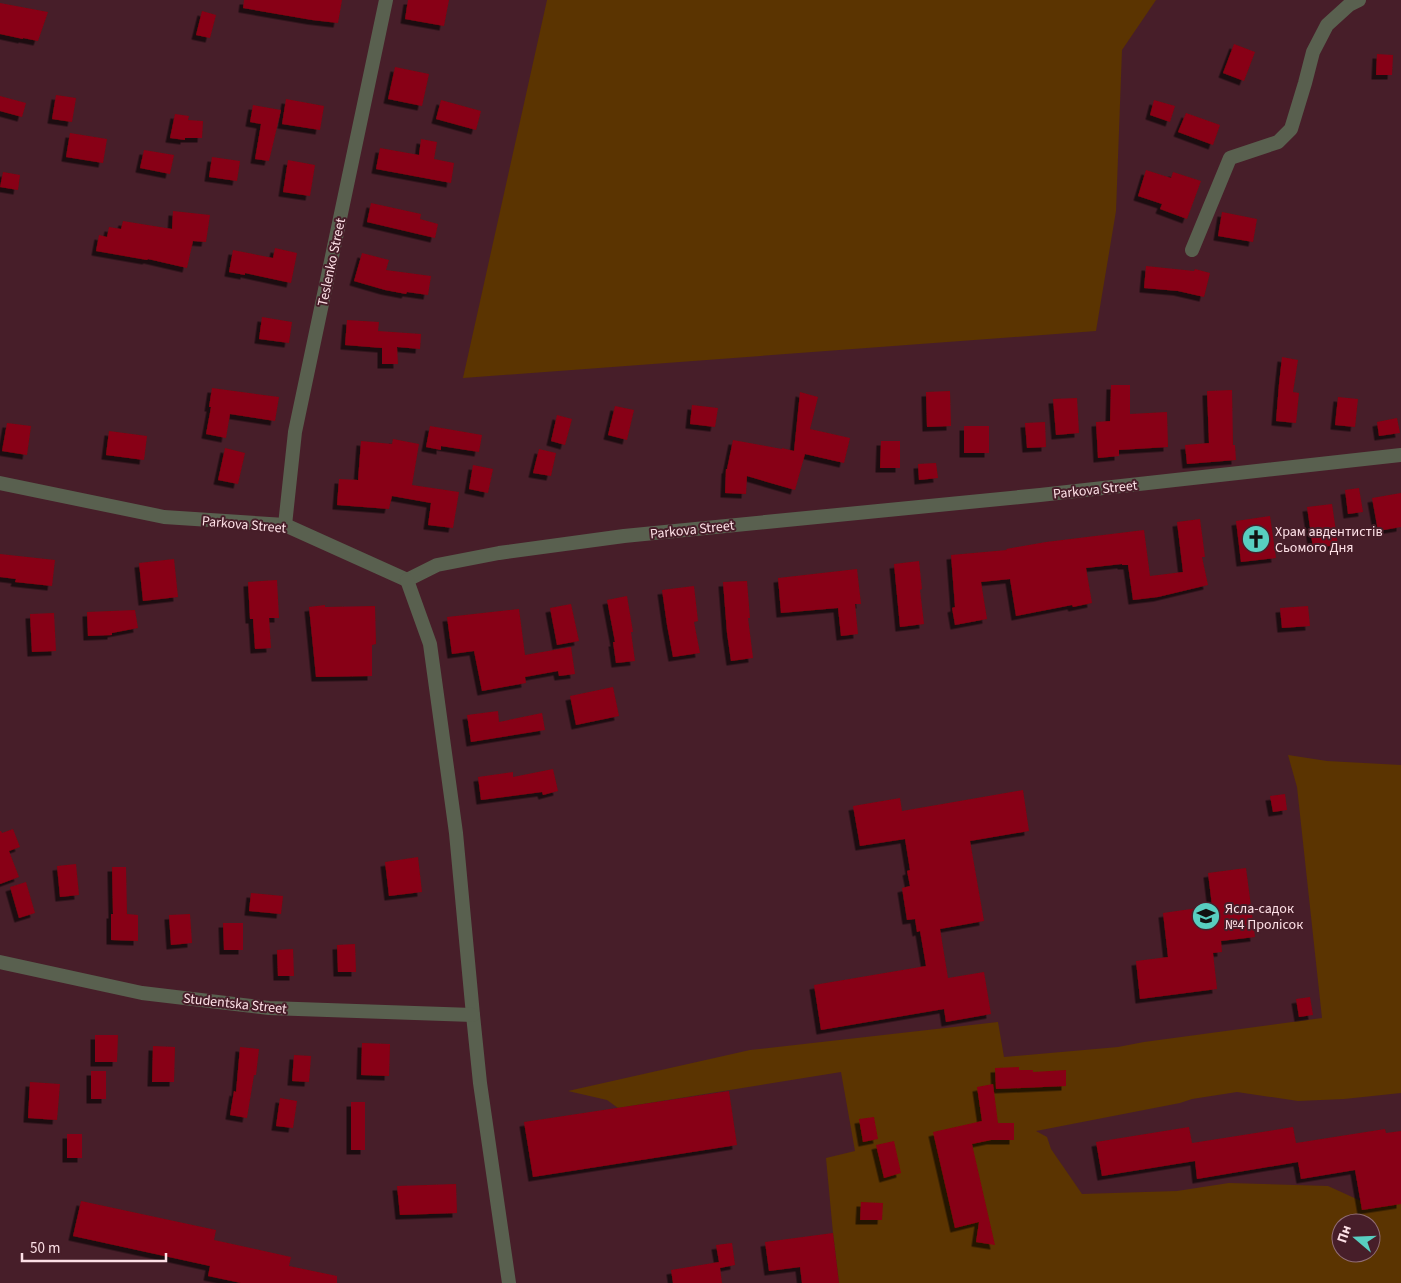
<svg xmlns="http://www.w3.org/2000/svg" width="1401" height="1283" viewBox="0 0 1401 1283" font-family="'Source Sans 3',sans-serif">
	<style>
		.green { fill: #5b3401; fill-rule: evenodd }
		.building { fill: #880012; filter: url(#shadow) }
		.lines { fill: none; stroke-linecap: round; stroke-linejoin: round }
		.minor { stroke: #59604f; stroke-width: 14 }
		.labels { text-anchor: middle; stroke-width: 4; stroke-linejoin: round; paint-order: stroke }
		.street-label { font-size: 14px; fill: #fde0e6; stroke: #471e29 }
		.poi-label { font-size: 14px; fill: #fde0e6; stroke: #471e29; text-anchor: start }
	</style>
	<defs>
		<filter id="shadow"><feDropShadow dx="-4.5" dy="4.5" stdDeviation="0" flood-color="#0009"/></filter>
	</defs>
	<rect width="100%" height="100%" fill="#471e29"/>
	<!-- green -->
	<g class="green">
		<polygon points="547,0 1156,0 1122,50 1116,211 1096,331 463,378"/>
		<path d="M1288 755 1327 761 1401 765V1093L1344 1099 1298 1101 1237 1092 1192 1099 1180 1103 1036 1131 1047 1137 1051 1149 1082 1194 1177 1191 1229 1183 1328 1186 1361 1201 1401 1202V1283H839L833 1233 826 1158 855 1151 841 1072 618 1108 607 1100 568 1091 750 1050 998 1022 1004 1057 1118 1047 1144 1042 1322 1018 1297 787ZM1341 1223H1371V1253H1341Z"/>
	</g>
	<!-- building -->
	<g class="building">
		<polygon points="244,0 342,0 338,23 312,20 243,8"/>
		<polygon points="408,0 449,0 444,26 405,19"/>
		<polygon points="0,3 48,12 38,41 23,38 23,39 0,34"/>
		<polygon points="202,11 216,15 210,38 196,35"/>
		<polygon points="1234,44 1255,52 1244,81 1223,73"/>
		<polygon points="1377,54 1393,55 1392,75 1376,75"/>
		<polygon points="395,67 429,74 422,106 388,99"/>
		<polygon points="56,95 76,98 72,122 52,119"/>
		<polygon points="0,96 26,103 22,117 0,111"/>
		<polygon points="286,99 324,106 320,130 282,124"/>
		<polygon points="441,100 481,111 476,130 436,119"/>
		<polygon points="1154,100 1175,106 1170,122 1150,115"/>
		<polygon points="253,105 281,110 269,161 255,159 261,124 250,122"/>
		<polygon points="1186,113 1220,125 1213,145 1178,132"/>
		<polygon points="175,114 189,116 188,120 203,121 202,138 185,138 185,140 170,138"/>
		<polygon points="70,133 107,139 103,163 66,157"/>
		<polygon points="421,139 437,142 434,159 454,163 451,183 376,169 380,148 419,155"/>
		<polygon points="144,150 174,155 170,174 140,168"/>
		<polygon points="212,157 240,161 237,181 209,177"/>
		<polygon points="288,160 315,165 310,196 283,192"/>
		<polygon points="1146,170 1171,178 1173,172 1201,181 1187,219 1160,209 1162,204 1138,196"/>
		<polygon points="3,172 20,175 18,190 0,187"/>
		<polygon points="371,203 421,214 420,219 438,224 435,238 367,222"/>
		<polygon points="173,211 210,215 206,242 193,241 187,268 148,259 147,260 96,251 99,235 107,237 109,227 121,229 123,221 172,229"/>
		<polygon points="1222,212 1257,219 1253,242 1218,236"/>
		<polygon points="275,248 297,253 291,283 245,273 245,275 229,272 233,250 273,258"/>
		<polygon points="362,253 389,260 386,270 431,276 428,295 407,292 406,294 385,290 354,281"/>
		<polygon points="1146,266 1194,271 1195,269 1210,273 1204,297 1178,291 1144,288"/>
		<polygon points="262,317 292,322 289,343 259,339"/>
		<polygon points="347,320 379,322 378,331 421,334 420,349 397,347 398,364 382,364 382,348 345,345"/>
		<polygon points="1282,357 1298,360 1293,392 1299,393 1296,423 1276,421 1279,384"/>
		<polygon points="1111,385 1130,385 1130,414 1167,412 1168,447 1119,450 1119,456 1098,458 1096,422 1110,421"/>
		<polygon points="212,388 279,397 275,421 230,414 226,438 206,434 211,407 209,407"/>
		<polygon points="1232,390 1233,445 1235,445 1236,460 1187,464 1185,445 1209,443 1207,391"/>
		<polygon points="950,391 951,426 927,427 926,392"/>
		<polygon points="800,392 818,397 810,429 850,438 844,463 805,454 795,490 747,476 746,494 725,493 726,469 727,469 733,440 782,449 782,448 794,451"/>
		<polygon points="1338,397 1358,399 1355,427 1335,425"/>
		<polygon points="1077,398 1079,433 1056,435 1053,399"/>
		<polygon points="692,405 718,408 715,427 690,424"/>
		<polygon points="615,406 634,410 627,440 608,435"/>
		<polygon points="557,415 572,419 565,445 551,441"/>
		<polygon points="1397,418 1400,433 1379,436 1377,422"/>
		<polygon points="1045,422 1046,447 1027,448 1025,423"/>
		<polygon points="7,423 31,426 27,455 2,451"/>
		<polygon points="430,426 482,435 479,452 441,446 441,450 426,447"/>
		<rect x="964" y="426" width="25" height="27"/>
		<polygon points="109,431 147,436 144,460 106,455"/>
		<polygon points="393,439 419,444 412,485 459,492 453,528 428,525 431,503 392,496 389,509 337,505 339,479 358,480 361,441 392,444"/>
		<polygon points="881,441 900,441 900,468 880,468"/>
		<polygon points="225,448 245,453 238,484 218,480"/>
		<polygon points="539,449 556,453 551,476 533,473"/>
		<polygon points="936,463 938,478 919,480 918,464"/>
		<polygon points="473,465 493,469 488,493 469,489"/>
		<polygon points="1359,488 1363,512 1348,514 1345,490"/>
		<polygon points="1401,493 1401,527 1378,531 1372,498"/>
		<polygon points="1332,504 1338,545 1313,548 1307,507"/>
		<polygon points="1270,516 1276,558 1241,562 1236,521"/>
		<polygon points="1200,519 1205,557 1202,557 1208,585 1158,597 1133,600 1128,565 1122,565 1122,564 1086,568 1092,603 1073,607 1072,605 1016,616 1010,579 981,582 987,619 955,625 952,608 955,607 951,555 1007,550 1006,549 1046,542 1144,530 1150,576 1183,572 1177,522"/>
		<polygon points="0,554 55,560 52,586 15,582 16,579 0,577"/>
		<polygon points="174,559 178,597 143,601 139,563"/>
		<polygon points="919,561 922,589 920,590 924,624 900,627 894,564"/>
		<polygon points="857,569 861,604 855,604 858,634 841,636 838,608 781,613 778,578"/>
		<polygon points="277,580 279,618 269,618 271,648 255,649 253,619 250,619 248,582"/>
		<polygon points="747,581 750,618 748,618 753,658 731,661 727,633 723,582"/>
		<polygon points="694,586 698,621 694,622 700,653 673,657 667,625 662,590"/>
		<polygon points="627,596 633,632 631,632 635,661 616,663 613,642 615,642 607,600"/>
		<polygon points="571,604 579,641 557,645 550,608"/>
		<polygon points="325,605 325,607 375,606 376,644 372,645 372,676 316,677 309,607"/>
		<polygon points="1308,606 1310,626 1282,628 1280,608"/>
		<polygon points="519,609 525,655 571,647 575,674 559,676 558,671 525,677 526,683 482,691 474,651 452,654 447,617"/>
		<polygon points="135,610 138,628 112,633 112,635 88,636 87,612"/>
		<polygon points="54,613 56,651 32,652 30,614"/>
		<polygon points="613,687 619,716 576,725 570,696"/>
		<polygon points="498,711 499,722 542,713 545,730 471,742 467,715"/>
		<polygon points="553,769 558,791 543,795 542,792 481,800 478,777 513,772 513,777"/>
		<polygon points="1023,790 1029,831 970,841 984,921 940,929 948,978 984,972 991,1014 946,1022 944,1009 821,1030 814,985 926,966 920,931 917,932 915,919 907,920 902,888 910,886 907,871 910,870 905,839 860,846 853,806 900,798 902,811"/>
		<polygon points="1285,794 1287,810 1273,812 1270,796"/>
		<polygon points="13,829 20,847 9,851 19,877 0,884 0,831 1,831 2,833"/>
		<polygon points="418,857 422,892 389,896 385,862"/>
		<polygon points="76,864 79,895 60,897 57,866"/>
		<polygon points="112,867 126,867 127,914 138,915 138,941 111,940 111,914 113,914"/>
		<polygon points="1246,868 1255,937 1221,941 1222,952 1213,953 1217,989 1140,999 1136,961 1168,957 1163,913 1212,906 1208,873"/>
		<polygon points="26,882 35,913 19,918 10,887"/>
		<polygon points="251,893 283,896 281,914 249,911"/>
		<polygon points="190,914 192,943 171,945 169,915"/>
		<polygon points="223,923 243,923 243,950 224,950"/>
		<polygon points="355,944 356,972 338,972 337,945"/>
		<polygon points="293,949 294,976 278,976 277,950"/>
		<polygon points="1310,997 1313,1015 1299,1017 1296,999"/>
		<polygon points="95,1035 118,1035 117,1062 95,1062"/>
		<polygon points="362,1043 390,1044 389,1076 361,1075"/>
		<polygon points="153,1046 175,1047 174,1082 152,1082"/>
		<polygon points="240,1047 259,1049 256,1075 254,1075 247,1118 230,1115 234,1091 236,1092"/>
		<polygon points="294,1055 311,1056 309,1082 292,1081"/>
		<polygon points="1019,1067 1019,1070 1033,1070 1033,1072 1066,1070 1066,1086 996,1089 995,1068"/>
		<rect x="91" y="1071" width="15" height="28"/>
		<polygon points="30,1082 60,1084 57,1120 28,1118"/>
		<polygon points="993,1084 998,1123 1014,1123 1014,1140 991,1140 972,1144 995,1245 976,1242 979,1222 955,1228 933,1132 982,1121 977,1087"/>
		<polygon points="729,1091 737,1145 533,1177 524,1122"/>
		<polygon points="280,1098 297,1101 293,1128 276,1126"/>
		<rect x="351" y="1102" width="14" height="48"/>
		<polygon points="874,1117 878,1139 863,1142 859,1119"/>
		<polygon points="1189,1127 1192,1143 1293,1127 1296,1143 1385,1129 1386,1133 1401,1131 1401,1204 1362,1210 1355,1170 1301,1179 1298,1162 1197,1179 1195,1161 1102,1176 1096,1142"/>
		<rect x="67" y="1134" width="15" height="24"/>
		<polygon points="894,1141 901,1173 884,1178 876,1145"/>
		<polygon points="456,1184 457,1213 400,1215 397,1186"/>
		<polygon points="81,1201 216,1230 214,1240 291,1257 289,1266 337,1276 337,1283 241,1283 208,1276 210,1266 73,1236"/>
		<polygon points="861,1202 883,1203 882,1220 860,1220"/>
		<polygon points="833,1233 839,1283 802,1283 800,1267 769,1271 765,1242"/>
		<polygon points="732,1243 735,1265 720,1268 722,1283 673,1283 671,1270 719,1262 716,1245"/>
	</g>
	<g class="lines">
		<!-- minor -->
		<g class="minor">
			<polyline points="1192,250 1230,158 1278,142 1291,129 1305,83 1313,52 1327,25 1349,5 1359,0"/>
			<polyline points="0,483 164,517 285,525 407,580"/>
			<polyline points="285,525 295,432 386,0"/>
			<polyline points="407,580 437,565 499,553 624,536 1040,495 1401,455"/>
			<polyline points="407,580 430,644 456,833 473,1015 480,1083 509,1283"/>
			<polyline points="0,962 142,993 269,1008 473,1015"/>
		</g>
	</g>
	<!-- icons -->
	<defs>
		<symbol id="church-disc" viewBox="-11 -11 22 22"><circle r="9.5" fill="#58cec0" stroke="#471e29"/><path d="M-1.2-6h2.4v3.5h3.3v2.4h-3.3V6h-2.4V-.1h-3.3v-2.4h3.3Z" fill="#111"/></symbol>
		<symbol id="school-disc" viewBox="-11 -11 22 22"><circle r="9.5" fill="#58cec0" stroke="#471e29"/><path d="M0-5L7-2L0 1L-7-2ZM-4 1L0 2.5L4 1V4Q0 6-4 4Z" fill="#111"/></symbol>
	</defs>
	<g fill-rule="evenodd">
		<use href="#church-disc" x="1240" y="523" width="32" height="32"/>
		<use href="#school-disc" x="1190" y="900" width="32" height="32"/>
	</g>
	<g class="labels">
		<!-- street labels -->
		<g class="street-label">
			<text transform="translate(331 262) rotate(-78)" y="5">Teslenko Street</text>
			<text transform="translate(1095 489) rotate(-6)" y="5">Parkova Street</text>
			<text transform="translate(244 524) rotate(5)" y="5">Parkova Street</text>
			<text transform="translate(692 529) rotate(-6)" y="5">Parkova Street</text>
			<text transform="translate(235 1003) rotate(6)" y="5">Studentska Street</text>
		</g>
		<!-- poi labels -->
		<g class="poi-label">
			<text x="1275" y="536">Храм авдентистів<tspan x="1275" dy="16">Сьомого Дня</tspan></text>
			<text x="1225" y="913">Ясла-садок<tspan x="1225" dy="16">№4 Пролісок</tspan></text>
		</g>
	</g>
	<!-- north arrow -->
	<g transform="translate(1356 1238) rotate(289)"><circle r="24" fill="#471e29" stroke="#906c75"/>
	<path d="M0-4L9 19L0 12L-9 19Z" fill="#58cec0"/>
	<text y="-8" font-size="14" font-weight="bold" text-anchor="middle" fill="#fde0e6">Пн</text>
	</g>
	<!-- scale -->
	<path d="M22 1253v8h144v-8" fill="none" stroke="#fde0e6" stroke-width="2.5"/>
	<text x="30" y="1253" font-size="15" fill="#fde0e6" stroke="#471e29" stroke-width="4" paint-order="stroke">50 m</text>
</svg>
